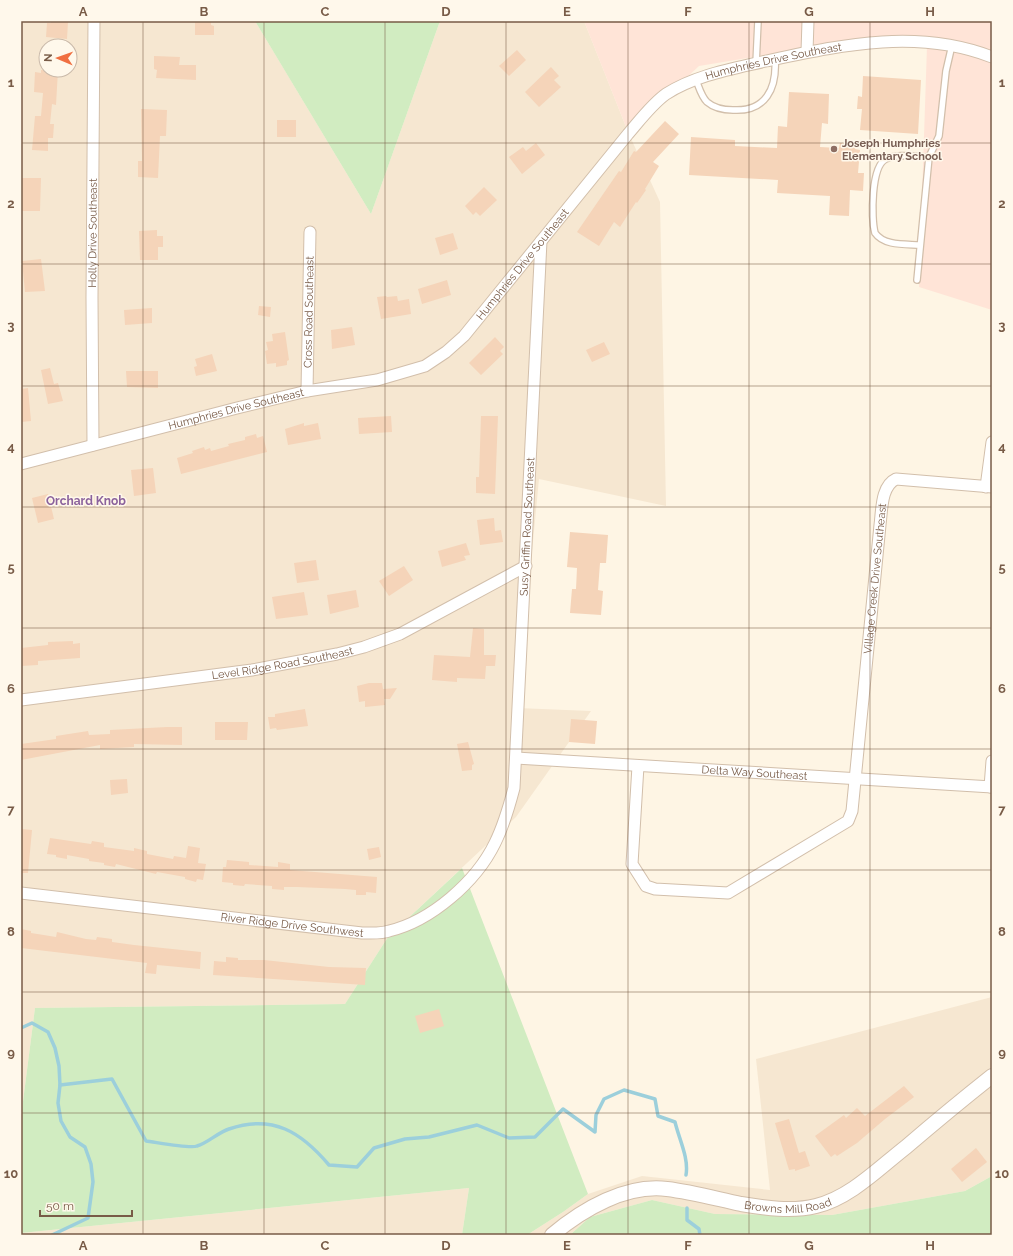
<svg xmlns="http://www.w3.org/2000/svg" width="1013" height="1256" viewBox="0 0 1013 1256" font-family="Raleway,sans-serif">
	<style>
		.residential { fill: #f6e7d1; fill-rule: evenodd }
		.commercial { fill: #ffe4d7 }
		.green { fill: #d1ecc1 }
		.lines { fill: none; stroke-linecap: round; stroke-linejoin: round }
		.stream { stroke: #9ccfdb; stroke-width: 3.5 }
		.building { fill: #f5d4b9 }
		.service-casing { stroke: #d2bfab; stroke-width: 8 }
		.minor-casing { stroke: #d2bfab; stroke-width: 13 }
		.tertiary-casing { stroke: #d2bfab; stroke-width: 16 }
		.service { stroke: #fff; stroke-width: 5.5 }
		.minor { stroke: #fff; stroke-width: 11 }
		.tertiary { stroke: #fff; stroke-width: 14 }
		.grid { fill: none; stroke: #785b47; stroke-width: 1; stroke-opacity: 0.55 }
		.education-dot { fill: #8d6e63; stroke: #fff8eb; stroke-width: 1.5 }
		.labels { text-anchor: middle; stroke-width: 3; stroke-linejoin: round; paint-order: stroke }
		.street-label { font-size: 11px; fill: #785b47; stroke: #fff8eb }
		.education-label { font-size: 11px; font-weight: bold; fill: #785e54; stroke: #fff8eb; text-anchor: start }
		.neighbourhood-label { font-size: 12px; font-weight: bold; fill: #8b629c; stroke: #fff8eb }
		.neatline { fill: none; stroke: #785b47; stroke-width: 1.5 }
		.grid-label { font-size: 13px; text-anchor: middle; font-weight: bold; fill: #785b47 }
	</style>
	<rect width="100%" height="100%" fill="#fef5e4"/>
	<!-- residential -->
	<g class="residential">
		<path d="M21 21H255L371 214 440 21H584L628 132 660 202 666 506 539 479 517 708 591 711 516 817 388 937 345 1004 35 1008 21 1117ZM46 46H70V70H46Z"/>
		<polygon points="992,997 992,1176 965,1191 832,1215 715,1214 652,1200 590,1217 570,1235 527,1235 563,1212 588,1194 642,1176 770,1190 756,1059"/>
		<polygon points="469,1188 462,1235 21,1235 21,1233"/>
	</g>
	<!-- commercial -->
	<polygon class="commercial" points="584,21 992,21 992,310 919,287 927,46 838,43 699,66 628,132"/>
	<!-- green -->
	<g class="green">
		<polygon points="255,21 440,21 371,214 267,41"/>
		<polygon points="462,868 588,1194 563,1212 527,1235 462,1235 469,1188 21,1233 21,1117 35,1008 345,1004 388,937"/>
		<polygon points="992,1176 992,1235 570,1235 590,1217 652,1200 715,1214 832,1215 965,1191"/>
	</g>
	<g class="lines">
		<!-- stream -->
		<g class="stream">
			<polyline points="21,1028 32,1023 48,1032 55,1048 59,1066 60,1085 58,1103 61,1121 70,1137 85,1147 91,1164 93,1182 88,1218 52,1235"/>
			<path d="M60 1085 112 1079 146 1141C155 1142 190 1149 197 1146 208 1143 217 1133 229 1129 273 1114 301 1132 329 1165L357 1167 374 1148 405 1139 429 1137 477 1125 509 1138 535 1137 563 1109 595 1132 596 1115 604 1099 624 1090 655 1099 658 1116 675 1122C679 1139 689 1158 686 1175"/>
			<polyline points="687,1208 687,1220 699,1229 700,1235"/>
		</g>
	</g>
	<!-- building -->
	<g class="building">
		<polygon points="51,21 68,22 67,39 46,37 47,23 51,23"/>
		<polygon points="195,21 211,21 211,25 214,26 214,35 195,35"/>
		<polygon points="517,50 526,60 509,76 499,66"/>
		<polygon points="154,56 180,57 179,65 196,65 196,80 156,78 157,70 154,69"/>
		<polygon points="551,67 559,76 554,80 561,87 539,107 525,92"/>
		<polygon points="41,70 58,70 56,105 52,104 50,124 54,124 53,138 48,138 48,151 32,150 35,116 41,116 43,93 34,92 35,72 41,73"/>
		<polygon points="863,76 921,80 918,134 860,130 862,109 857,109 858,96 862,97"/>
		<polygon points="789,92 829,94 828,124 822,123 820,147 839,148 840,143 856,144 855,149 860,150 858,173 864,173 863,191 850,190 849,216 829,215 830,196 777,193 778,180 689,175 691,137 735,140 735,146 777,148 778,126 787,127"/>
		<polygon points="141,109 167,110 166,136 160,136 158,178 138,177 138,161 142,161"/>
		<rect x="277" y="120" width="19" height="17"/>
		<polygon points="665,121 679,134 653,162 659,166 645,189 646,190 637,203 636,202 620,227 614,222 599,246 577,232 619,171 621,172 634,151 636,152"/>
		<polygon points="536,143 545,155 522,174 509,157 523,147 526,151"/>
		<polygon points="21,178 41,178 40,211 21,211"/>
		<polygon points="484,187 497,200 480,216 476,212 473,215 465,206"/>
		<polygon points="157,230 157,236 163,236 163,247 158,247 158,260 140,260 139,231"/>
		<polygon points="453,233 458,249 440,255 435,238"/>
		<polygon points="41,259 45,291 25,292 22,261"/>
		<polygon points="447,280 451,295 422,304 418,289"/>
		<polygon points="386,296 387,297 397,296 398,301 409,299 411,314 381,319 377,297"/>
		<polygon points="259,306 271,307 270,317 258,315"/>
		<polygon points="152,308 152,323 125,325 124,310"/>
		<polygon points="352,327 355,345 332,349 331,330"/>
		<polygon points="285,332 289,360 287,361 287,365 276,367 276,363 267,364 265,351 268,350 266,342 273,341 272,334"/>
		<polygon points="495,337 504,347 500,351 503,354 481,375 469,363"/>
		<polygon points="604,342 610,354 592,362 586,350"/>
		<polygon points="212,354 217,371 196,376 194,367 197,366 195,359"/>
		<polygon points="50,368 54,384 58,383 63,401 48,404 41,370"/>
		<polygon points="126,371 158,371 158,388 127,387"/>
		<polygon points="28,388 31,421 21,422 21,389"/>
		<polygon points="391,416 392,432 359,434 358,418"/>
		<polygon points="481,416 498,416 495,494 476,493 476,477 479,477"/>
		<polygon points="304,423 304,426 318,423 321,439 288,445 285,429"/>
		<polygon points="256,434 257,438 263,436 267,452 181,474 177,458 193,453 192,451 204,447 205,450 210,448 211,451 229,446 228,444 245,440 245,437"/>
		<polygon points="153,468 156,493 134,496 131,470"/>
		<polygon points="48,494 54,519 38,523 32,498"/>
		<polygon points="494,518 495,531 501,530 503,542 480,545 477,520"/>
		<polygon points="570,532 608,535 606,563 600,563 598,590 603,591 601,615 570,613 572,589 576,589 577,568 567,567"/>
		<polygon points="466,543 470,555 464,556 466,560 442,567 438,551"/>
		<polygon points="316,560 319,580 297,583 294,563"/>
		<polygon points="404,566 413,580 389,596 379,581"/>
		<polygon points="356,590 359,607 330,614 327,595"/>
		<polygon points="304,592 308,615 276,619 272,597"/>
		<polygon points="473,628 484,629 484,655 496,655 495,666 486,666 485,679 457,678 457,682 432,680 434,655 470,657"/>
		<polygon points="73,641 73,644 80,643 80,658 38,661 38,665 21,666 21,648 48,645 48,642"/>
		<polygon points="369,683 382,683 383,689 397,688 390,699 384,699 385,705 365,707 365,701 359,702 357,686"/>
		<polygon points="305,709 308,726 277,730 276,728 270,729 268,717 275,717 275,714"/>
		<polygon points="571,719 597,721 595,744 569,742"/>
		<polygon points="215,722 248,722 247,740 215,740"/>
		<polygon points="167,727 182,727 182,745 134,744 134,747 100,749 100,745 21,760 21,744 56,739 56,736 88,731 89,735 110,734 110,730"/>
		<polygon points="468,742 474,764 472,765 472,770 462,771 457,744"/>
		<polygon points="127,779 128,793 111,795 110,780"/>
		<polygon points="21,829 32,830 28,873 21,873"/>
		<polygon points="50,838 91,844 92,841 104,843 104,847 134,851 134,848 147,851 147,854 173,859 174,856 186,858 188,846 200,848 198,863 206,864 203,880 197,879 196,882 185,879 185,877 157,872 156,874 116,864 115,867 104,865 104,863 89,861 89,859 67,855 67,859 56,857 56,855 47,854"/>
		<polygon points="379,847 381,857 369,860 367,849"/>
		<polygon points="227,860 249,862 249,865 278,867 278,862 290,864 290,870 377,877 376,893 366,892 366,895 356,895 356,890 345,889 297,887 284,887 284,890 272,889 272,886 245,884 244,886 233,885 233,883 222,882 223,867 226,867"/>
		<polygon points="21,929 31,931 31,933 56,937 57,932 86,939 96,940 97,937 112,939 112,942 134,945 201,952 200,969 157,965 156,974 145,973 147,963 21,948"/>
		<polygon points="226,957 238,958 238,960 264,960 329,967 366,968 365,985 213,975 214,961 226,962"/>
		<polygon points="439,1009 444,1026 420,1033 415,1016"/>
		<polygon points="904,1086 914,1097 885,1119 857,1143 837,1156 835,1154 831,1157 815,1136 844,1115 846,1118 857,1108 865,1116"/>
		<polygon points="789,1119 799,1153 805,1151 810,1166 795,1171 795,1169 789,1170 775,1123"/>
		<polygon points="976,1148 987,1162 962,1182 951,1169"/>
	</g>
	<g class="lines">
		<defs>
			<g id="service">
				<polyline points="756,64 758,21"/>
				<path d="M696 80C699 87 701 96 707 102 714 108 725 110 733 110 766 112 777 88 775 59"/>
				<path d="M920 245C905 244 884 246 875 233 871 218 871 166 886 159 897 153 917 157 929 157"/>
				<polyline points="917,280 929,157 939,136 946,71 952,45"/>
			</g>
			<g id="minor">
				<polyline points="807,52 808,21"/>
				<path id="s1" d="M307 391 310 232"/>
				<path id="s2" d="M93 445 92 298 94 21"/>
				<path id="s3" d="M21 464 237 408 307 391 377 380 425 366 446 352 464 336 628 134C640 120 652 104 666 94 696 75 732 69 766 61 842 45 917 28 992 57"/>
				<polyline points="986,487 992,442"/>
				<path id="s4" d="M21 700 252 670 337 654 364 647 400 634 526 566"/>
				<path id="s5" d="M516 758 992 787"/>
				<path id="s6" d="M638 766 632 864 646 886 655 889 728 893 848 821 852 811 880 525C882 510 881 486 896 479L992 487"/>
				<polyline points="990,787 992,761"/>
				<path id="s7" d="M21 893 362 933C370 933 381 934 389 931 431 921 476 882 495 843 504 825 509 807 514 788L541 241"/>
			</g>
			<g id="tertiary">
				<path id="s8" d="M552 1235C583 1209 626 1184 667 1189 692 1192 717 1199 741 1204 765 1208 792 1212 816 1206 850 1198 879 1168 906 1147 934 1123 963 1099 992 1076"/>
			</g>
		</defs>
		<!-- service casing -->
		<use href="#service" class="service-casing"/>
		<!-- minor casing -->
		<use href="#minor" class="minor-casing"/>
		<!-- tertiary casing -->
		<use href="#tertiary" class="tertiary-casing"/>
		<!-- service -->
		<use href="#service" class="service"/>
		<!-- minor -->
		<use href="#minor" class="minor"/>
		<!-- tertiary -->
		<use href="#tertiary" class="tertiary"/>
	</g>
	<!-- grid -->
	<path class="grid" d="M143 21V1235M264 21V1235M385 21V1235M506 21V1235M628 21V1235M749 21V1235M870 21V1235M21 143H992M21 264H992M21 386H992M21 507H992M21 628H992M21 749H992M21 870H992M21 992H992M21 1113H992"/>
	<!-- markers -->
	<circle class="education-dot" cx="834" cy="149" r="4"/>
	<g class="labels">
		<!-- street labels -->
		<g class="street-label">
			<text dy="4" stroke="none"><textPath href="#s3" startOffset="894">Humphries Drive Southeast</textPath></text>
			<text dy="4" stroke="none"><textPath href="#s2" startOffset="212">Holly Drive Southeast</textPath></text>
			<text dy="4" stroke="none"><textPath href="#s3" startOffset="558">Humphries Drive Southeast</textPath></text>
			<text dy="4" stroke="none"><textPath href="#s1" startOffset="79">Cross Road Southeast</textPath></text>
			<text dy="4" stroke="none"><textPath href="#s3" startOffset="222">Humphries Drive Southeast</textPath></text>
			<text dy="4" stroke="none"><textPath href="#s7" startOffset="832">Susy Griffin Road Southeast</textPath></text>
			<text dy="4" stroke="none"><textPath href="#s6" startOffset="591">Village Creek Drive Southeast</textPath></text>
			<text dy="4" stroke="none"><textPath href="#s4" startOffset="264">Level Ridge Road Southeast</textPath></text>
			<text dy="4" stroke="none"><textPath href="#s5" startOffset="239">Delta Way Southeast</textPath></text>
			<text dy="4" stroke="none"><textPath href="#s7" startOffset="273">River Ridge Drive Southwest</textPath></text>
			<text dy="4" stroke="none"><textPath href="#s8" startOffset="250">Browns Mill Road</textPath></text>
		</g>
		<!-- education labels -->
		<g class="education-label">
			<text x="842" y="147">Joseph Humphries<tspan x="842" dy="13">Elementary School</tspan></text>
		</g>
		<!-- neighbourhood labels -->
		<g class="neighbourhood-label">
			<text x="86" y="505">Orchard Knob</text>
		</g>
	</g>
	<!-- border -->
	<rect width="1013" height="1256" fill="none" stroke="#fff8eb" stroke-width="44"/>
	<!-- north arrow -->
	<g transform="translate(58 58) rotate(272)"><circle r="19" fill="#fff8eb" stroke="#c9b9a9"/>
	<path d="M0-3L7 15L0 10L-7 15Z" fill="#f06f41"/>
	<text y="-6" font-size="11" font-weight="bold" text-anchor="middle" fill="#785b47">N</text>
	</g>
	<!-- scale -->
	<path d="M40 1210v6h92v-6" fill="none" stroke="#785b47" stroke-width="2"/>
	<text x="46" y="1210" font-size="12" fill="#785b47" stroke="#fff8eb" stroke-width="3" paint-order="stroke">50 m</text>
	<rect x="22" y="22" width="969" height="1212" class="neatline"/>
	<g class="grid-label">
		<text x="83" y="16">A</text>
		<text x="204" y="16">B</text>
		<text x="325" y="16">C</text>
		<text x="446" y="16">D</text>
		<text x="567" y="16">E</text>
		<text x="688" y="16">F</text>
		<text x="809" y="16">G</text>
		<text x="930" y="16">H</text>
		<text x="11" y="87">1</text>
		<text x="1002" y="87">1</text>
		<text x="11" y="208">2</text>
		<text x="1002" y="208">2</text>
		<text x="11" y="330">3</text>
		<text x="1002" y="330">3</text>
		<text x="11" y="451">4</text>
		<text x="1002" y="451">4</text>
		<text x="11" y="572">5</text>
		<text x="1002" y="572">5</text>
		<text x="11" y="693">6</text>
		<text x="1002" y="693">6</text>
		<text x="11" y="814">7</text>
		<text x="1002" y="814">7</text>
		<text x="11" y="936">8</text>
		<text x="1002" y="936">8</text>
		<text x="11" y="1057">9</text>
		<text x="1002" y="1057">9</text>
		<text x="11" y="1178">10</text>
		<text x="1002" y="1178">10</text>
		<text x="83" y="1250">A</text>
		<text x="204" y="1250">B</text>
		<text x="325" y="1250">C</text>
		<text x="446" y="1250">D</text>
		<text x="567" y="1250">E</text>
		<text x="688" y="1250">F</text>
		<text x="809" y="1250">G</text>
		<text x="930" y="1250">H</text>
	</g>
</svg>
